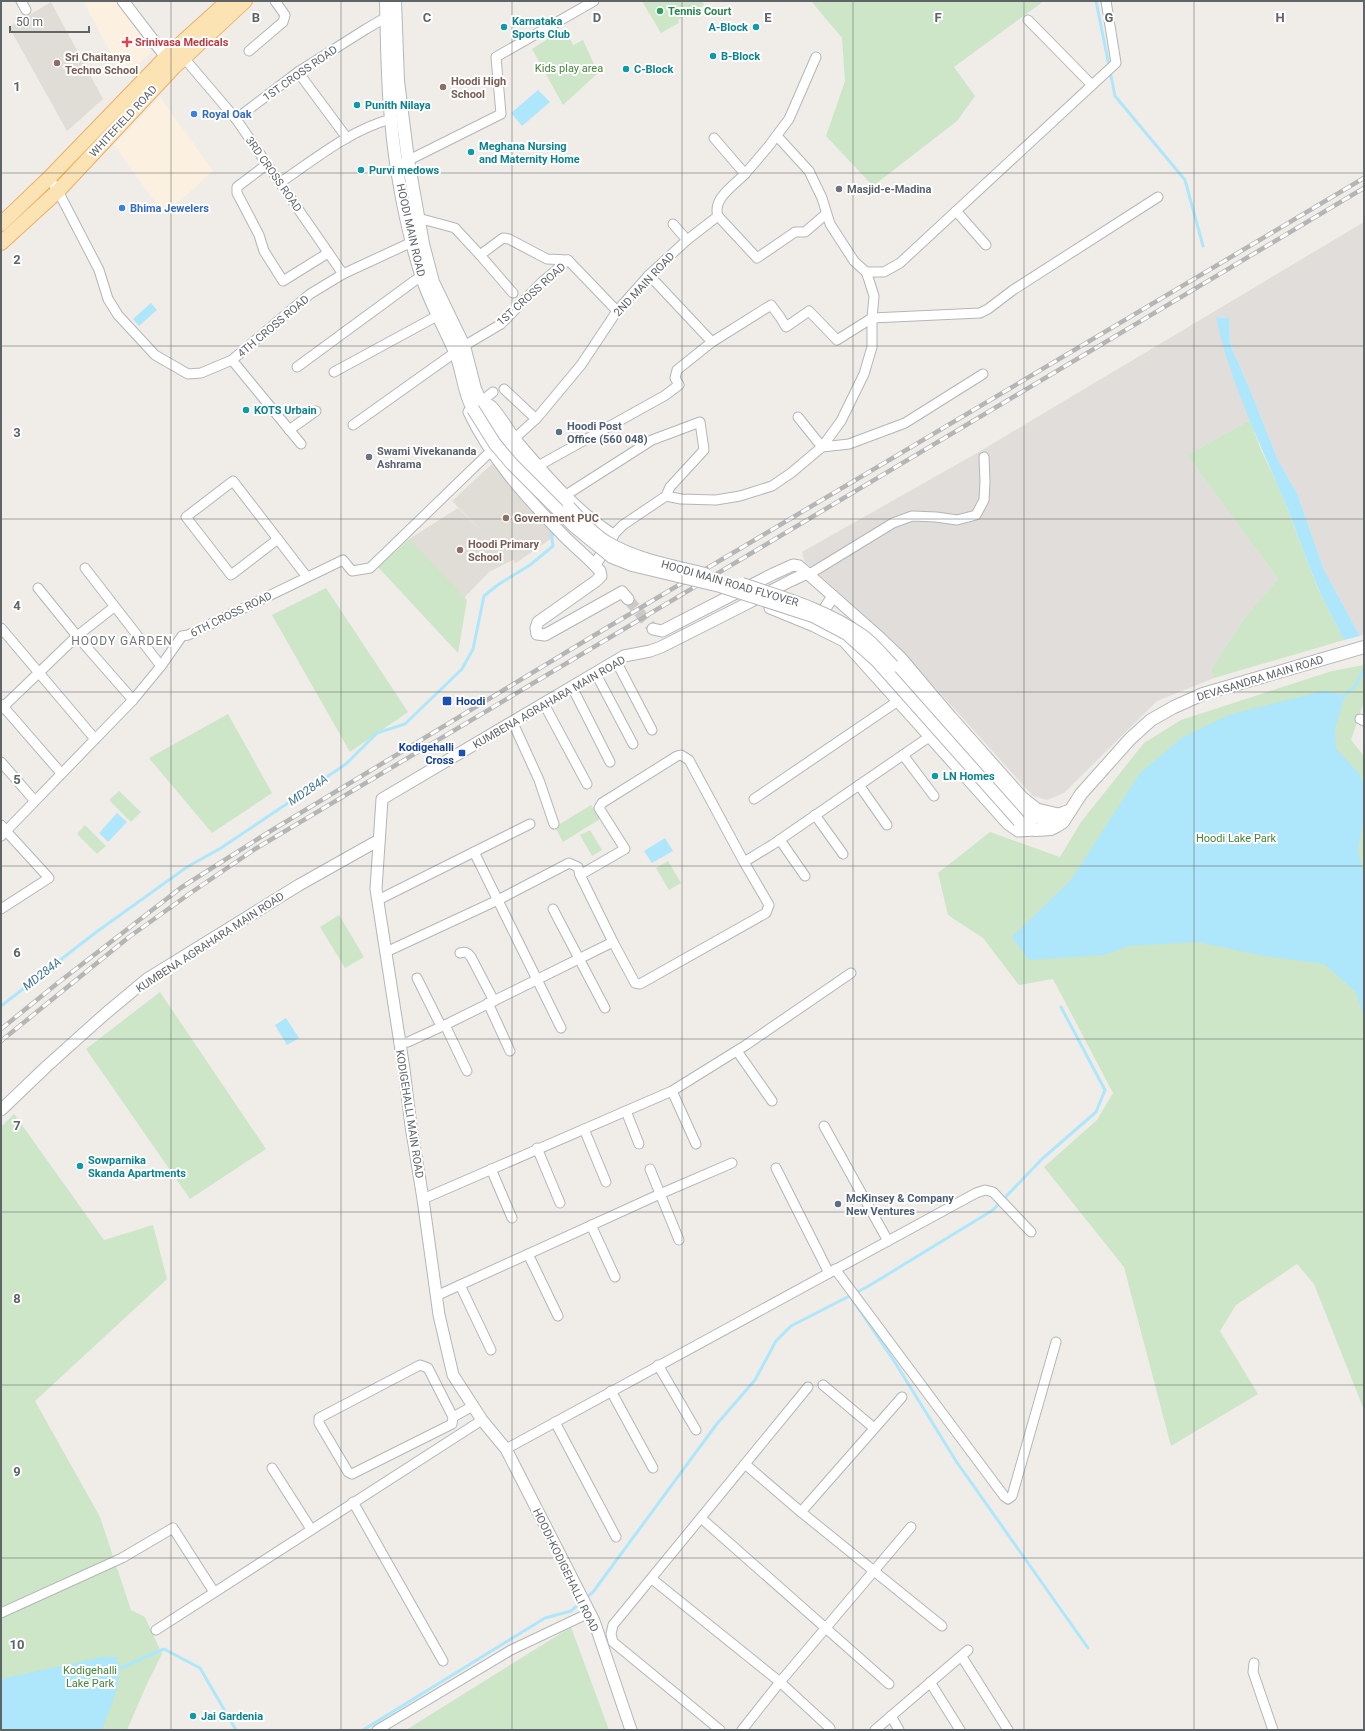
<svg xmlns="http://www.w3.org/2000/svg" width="1365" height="1731" viewBox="0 0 1365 1731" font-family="Roboto,sans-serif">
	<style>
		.commercial { fill: #fcf1e1 }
		.industrial { fill: #e0ddda }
		.education { fill: #e0ddd6 }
		.green { fill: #cce6c7 }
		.water { fill: #aee7fb }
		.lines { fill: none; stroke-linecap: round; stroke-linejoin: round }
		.stream { stroke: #aee7fb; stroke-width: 3 }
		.tertiary-tunnel { stroke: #cccbc8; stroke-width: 11; stroke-dasharray: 11 5.5; stroke-linecap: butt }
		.minor-casing { stroke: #b3b6b9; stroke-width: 11 }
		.tertiary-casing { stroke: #b3b6b9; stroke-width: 13 }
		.secondary-casing { stroke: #b4b8bb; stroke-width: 14 }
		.primary-casing { stroke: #ebaf67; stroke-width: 16 }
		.minor { stroke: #fff; stroke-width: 9 }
		.tertiary { stroke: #fff; stroke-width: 11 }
		.secondary { stroke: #fff; stroke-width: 12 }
		.primary { stroke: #fbe3b3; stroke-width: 14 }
		.rail-casing { stroke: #b4b5b5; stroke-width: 4.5 }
		.rail { stroke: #fff; stroke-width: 3; stroke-dasharray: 9; stroke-linecap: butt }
		.secondary-bridge-casing { stroke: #b4b8bb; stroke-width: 14; stroke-linecap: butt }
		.secondary-bridge { stroke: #fff; stroke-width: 12 }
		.grid { fill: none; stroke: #5f6467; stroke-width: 1; stroke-opacity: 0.55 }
		.leisure-dot { fill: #2e9e5b; stroke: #fff; stroke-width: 1.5 }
		.culture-dot { fill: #0f9aa8; stroke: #fff; stroke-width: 1.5 }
		.health-dot { fill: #e0444e; stroke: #fff; stroke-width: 1.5 }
		.education-dot { fill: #8d6e63; stroke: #fff; stroke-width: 1.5 }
		.shop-dot { fill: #3f7fe0; stroke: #fff; stroke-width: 1.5 }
		.worship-dot { fill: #6b7280; stroke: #fff; stroke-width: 1.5 }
		.service-dot { fill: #5c6f8a; stroke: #fff; stroke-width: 1.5 }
		.transit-dot { fill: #1a4fb4; stroke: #fff; stroke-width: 1.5 }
		.labels { text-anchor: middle; stroke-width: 4; stroke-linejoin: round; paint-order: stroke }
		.leisure-label { font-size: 11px; font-weight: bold; fill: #27864d; stroke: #fff; text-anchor: start }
		.culture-label { font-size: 11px; font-weight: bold; fill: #0d838f; stroke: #fff; text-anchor: start }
		.health-label { font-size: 11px; font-weight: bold; fill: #be3a42; stroke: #fff; text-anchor: start }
		.education-label { font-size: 11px; font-weight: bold; fill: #785e54; stroke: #fff; text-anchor: start }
		.park-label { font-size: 11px; fill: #43833a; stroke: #fff }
		.street-label { font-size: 11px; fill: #5f6467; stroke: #fff }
		.shop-label { font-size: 11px; font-weight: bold; fill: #366cbe; stroke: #fff; text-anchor: start }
		.worship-label { font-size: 11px; font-weight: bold; fill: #5b616d; stroke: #fff; text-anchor: start }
		.service-label { font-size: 11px; font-weight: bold; fill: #4e5e75; stroke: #fff; text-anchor: start }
		.transit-label { font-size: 11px; font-weight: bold; fill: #164399; stroke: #fff; text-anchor: start }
		.neighbourhood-label { font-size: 12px; letter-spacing: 1px; fill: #707679; stroke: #fff }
		.water-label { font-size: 12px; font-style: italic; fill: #407794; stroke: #fff }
		.grid-label { font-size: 13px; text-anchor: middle; font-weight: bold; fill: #5f6467; stroke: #fff; stroke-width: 4; stroke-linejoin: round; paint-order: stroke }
	</style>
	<rect width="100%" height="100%" fill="#f0ede8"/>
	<!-- commercial -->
	<g class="commercial">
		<polygon points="83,1 118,1 152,52 124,77"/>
		<polygon points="160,97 213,171 189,193 163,213 114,145"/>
	</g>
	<!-- industrial -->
	<polygon class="industrial" points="1364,222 1364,634 1360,636 1324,570 1297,493 1278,460 1249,387 1232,349 1230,342 1229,318 1216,317 1233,376 1250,420 1187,455 1278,579 1246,616 1211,669 1214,678 1157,701 1064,793 1047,800 1033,796 895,643 805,562 802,552 977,453"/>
	<!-- education -->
	<g class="education">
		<polygon points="51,2 103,99 67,131 9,27"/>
		<polygon points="493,463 556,535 516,563 513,560 489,572 461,601 409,539 458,508 484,533 452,501"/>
	</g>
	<!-- green -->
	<g class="green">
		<polygon points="642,1 702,1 704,5 678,20 679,23 661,33"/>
		<polygon points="811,1 1044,1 954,67 975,96 957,121 873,186 826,136 845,81 842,38"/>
		<polygon points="565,28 573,45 583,40 598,73 563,105 532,49"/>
		<polygon points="1250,420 1261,450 1281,492 1317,587 1344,640 1214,678 1211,669 1246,616 1278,579 1187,455"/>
		<polygon points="409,539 467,600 458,653 378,567"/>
		<polygon points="326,588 408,712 350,752 272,615"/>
		<polygon points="1364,665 1364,702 1351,740 1364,756 1364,1410 1314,1284 1297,1264 1236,1305 1220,1331 1258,1394 1171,1446 1124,1267 1044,1167 1097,1120 1113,1093 1053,979 1019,985 983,938 948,915 938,873 990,832 1060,857 1081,822 1144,743 1181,720 1332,671"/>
		<polygon points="228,714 272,793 212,833 149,758"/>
		<polygon points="119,791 141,812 131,822 109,800"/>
		<polygon points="591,805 600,819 563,842 555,827"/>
		<polygon points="85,825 106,846 97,854 77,834"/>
		<polygon points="590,830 602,850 592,856 580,835"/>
		<polygon points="668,861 681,883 669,890 656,868"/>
		<polygon points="339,915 364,957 345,968 320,927"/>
		<polygon points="160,992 266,1149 190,1199 86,1049"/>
		<polygon points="14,1114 104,1240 153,1225 167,1279 35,1401 100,1517 131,1610 145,1617 162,1654 146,1686 127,1730 1,1730 1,1127"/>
		<polygon points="571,1627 609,1730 406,1730"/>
	</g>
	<!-- water -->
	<g class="water">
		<polygon points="538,90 550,102 522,126 511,113"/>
		<polygon points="151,303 157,310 139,326 133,319"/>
		<path d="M1216 317 1229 318 1230 342 1232 349 1249 387 1278 460 1297 493 1324 570 1360 636 1344 640C1335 622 1325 604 1317 586 1304 555 1294 523 1281 493 1256 435 1229 378 1216 317Z"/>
		<polygon points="1323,691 1345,695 1335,729 1336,749 1357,771 1364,783 1364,817 1358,850 1364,876 1364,1018 1356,992 1324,964 1264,956 1197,942 1129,946 1104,955 1029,960 1012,937 1071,880 1140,773 1183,737 1229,715"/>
		<polygon points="117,813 127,822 108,842 99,833"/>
		<polygon points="665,838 673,851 652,863 644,851"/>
		<polygon points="286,1018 299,1038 287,1045 275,1025"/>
		<path d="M102 1657H117C124 1682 110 1707 102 1730H1V1679Z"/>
	</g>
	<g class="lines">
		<!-- stream -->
		<g class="stream">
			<polyline points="1096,1 1115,96 1185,180 1203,246"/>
			<polyline points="1345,695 1356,685 1364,669"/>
			<polyline points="1,1006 95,933 187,867 221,848 346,764 377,733 405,724 462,669 473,649 484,596 499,584 530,565 553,546 551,530"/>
			<polyline points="850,1296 896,1364 956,1461 1088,1648"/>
			<polyline points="585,1599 593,1592 716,1425 755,1380 776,1341 791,1326 867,1287 993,1210 1042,1159 1096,1112 1105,1090 1061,1007"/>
			<polyline points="118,1671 120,1668 164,1649 200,1668 236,1730"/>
			<polyline points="363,1730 545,1618 571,1611 581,1602"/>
		</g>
		<!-- tertiary-tunnel -->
		<polyline class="tertiary-tunnel" points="628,599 653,629"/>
		<defs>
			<g id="minor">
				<polyline points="21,1 26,10"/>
				<polyline points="1028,20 1092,85"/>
				<polyline points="249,51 283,22 285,15 275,1"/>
				<polyline points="184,58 236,119 343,274"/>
				<polyline points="298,72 347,138"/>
				<polyline points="236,119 298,72 366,29 390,15"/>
				<polyline points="266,165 237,187 237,193 259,235 264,251 283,281 328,253"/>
				<polyline points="397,166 501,114 496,57 594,1"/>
				<polyline points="745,174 768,147 789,119 816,57"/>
				<polyline points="49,178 58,191 99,270 108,299 118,315 155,355 188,374 201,373 232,360 310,294 343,274 412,242"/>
				<path d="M281 182C315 159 350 130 391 119"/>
				<polyline points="956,211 986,245"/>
				<polyline points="718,216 757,258 795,232 805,232 826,214"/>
				<polyline points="418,218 455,228 480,255 513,293"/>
				<polyline points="673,224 687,240"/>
				<polyline points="480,255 503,238 509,239 547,259 568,260"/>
				<polyline points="866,272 884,272 900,263 1116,63 1106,1"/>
				<polyline points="649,275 712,342"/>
				<polyline points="232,360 301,444"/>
				<polyline points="297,367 421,276"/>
				<polyline points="334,372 437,316"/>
				<polyline points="504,389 536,419"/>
				<polyline points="482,401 493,392"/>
				<polyline points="798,417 822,447 849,444 905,423 983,374"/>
				<polyline points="353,425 464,346 501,324 541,283 568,260 617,311"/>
				<polyline points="289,430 316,411"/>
				<path d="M515 438 536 419 581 365 617 311 649 275 687 240 718 216C712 199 734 185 745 174L714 138"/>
				<polyline points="538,466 664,396 679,385 675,378 677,370 712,342 771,305 780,317 786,327 809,311 837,340 872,318 980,313 988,309 1013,290 1158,197"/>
				<polyline points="566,495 652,440 700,422 704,450 670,487 666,496"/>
				<polyline points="613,535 623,525 666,496 681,499 716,500 740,496 772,486 791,473 822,447 841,421 864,374 872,347 872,318 874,296 868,277 866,272 854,261 830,224 822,198 809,171 777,136"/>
				<polyline points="278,539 231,575 186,517 233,481 307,577"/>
				<polyline points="85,568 161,666"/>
				<polyline points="808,575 893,523 912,516 936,517 957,520 976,515 984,500 985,482 984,457"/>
				<polyline points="38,588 77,636 133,700"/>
				<polyline points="1,628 95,739"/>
				<polyline points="616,661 652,730"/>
				<polyline points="596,674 633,744"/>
				<polyline points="572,687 610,762"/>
				<polyline points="1,704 61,773"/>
				<polyline points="544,704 587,784"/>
				<polyline points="1,709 77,636 114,607"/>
				<polyline points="1360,719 1364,721"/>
				<polyline points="513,723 539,780 554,824"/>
				<polyline points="903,755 934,796"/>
				<polyline points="1,762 34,800"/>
				<polyline points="859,785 887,825"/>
				<polyline points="754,799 898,701"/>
				<polyline points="815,815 843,854"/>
				<polyline points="1,825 6,831 133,700 161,666 182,636 188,635 343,560 352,571 370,568 491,451"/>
				<polyline points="1,836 6,831 49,878 1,909"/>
				<polyline points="780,840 805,876"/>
				<polyline points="474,852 561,1028"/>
				<polyline points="744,862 689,760 681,755 677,756 602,803 599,808 625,849 580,875 613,942 635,983 640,984 766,913 769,905 744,862 772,845 929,737"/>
				<polyline points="378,900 530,824"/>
				<polyline points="553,909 605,1008"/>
				<polyline points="386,952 498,900 569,863 578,867 580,875"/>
				<path d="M460 953C466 951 468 953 471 957L494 1001"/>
				<polyline points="417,978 441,1026"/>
				<polyline points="488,1003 510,1051"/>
				<polyline points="445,1025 467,1071"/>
				<polyline points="399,1043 408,1042 445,1025 613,942"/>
				<polyline points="737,1051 772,1101"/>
				<polyline points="672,1091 696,1144"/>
				<polyline points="626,1111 639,1144"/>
				<polyline points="824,1126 888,1241"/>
				<polyline points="584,1129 606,1182"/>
				<polyline points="537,1148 560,1203"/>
				<polyline points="776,1168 829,1273"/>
				<polyline points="491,1169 512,1218"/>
				<polyline points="650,1169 679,1240"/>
				<polyline points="423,1199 672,1091 746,1045 851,973"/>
				<polyline points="591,1225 615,1277"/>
				<polyline points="528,1254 558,1316"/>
				<polyline points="835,1269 1004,1496 1008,1499 1012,1496 1056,1342"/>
				<polyline points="460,1285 491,1350"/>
				<polyline points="436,1296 660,1194 732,1163"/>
				<polyline points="658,1365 696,1430"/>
				<polyline points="823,1385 874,1428"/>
				<polyline points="611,1391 653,1468"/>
				<polyline points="453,1417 428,1368 420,1365 319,1418 319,1423 348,1472 352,1474 452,1424 453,1417 473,1406"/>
				<polyline points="555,1422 616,1537"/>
				<polyline points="506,1449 976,1193 985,1190 993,1192 1031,1232"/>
				<polyline points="745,1464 801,1512 942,1626"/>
				<polyline points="272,1468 311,1529"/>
				<polyline points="353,1502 443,1661"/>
				<polyline points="801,1512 902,1397"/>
				<polyline points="701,1518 889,1684"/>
				<polyline points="652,1579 780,1682 830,1728"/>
				<polyline points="1,1613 122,1558 173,1528 214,1592"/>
				<polyline points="156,1630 482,1420"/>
				<polyline points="962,1657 1008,1730"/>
				<polyline points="1254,1663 1253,1672 1273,1730"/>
				<polyline points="930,1682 960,1730"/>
				<polyline points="891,1716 899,1730"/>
				<polyline points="377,1730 511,1650 589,1613"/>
				<polyline points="720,1730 613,1642 611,1634 613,1625 808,1387"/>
				<polyline points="742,1730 780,1682 911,1527"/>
				<polyline points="875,1730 968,1650"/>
			</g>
			<g id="tertiary">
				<polyline points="123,1 166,57"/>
				<path d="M479 399C483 401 488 404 492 407 502 418 509 432 519 444 547 477 576 511 613 535L595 565"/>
				<path d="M469 412C490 457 526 497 561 533 573 546 588 557 600 571L601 576 596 581 538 622 536 628 537 634 545 635 622 592 628 599"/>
				<polyline points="770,608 814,626 844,641 1008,824 1018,831 1036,830"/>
				<polyline points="817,621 833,596"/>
				<polyline points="653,629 662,631 773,574 793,565 799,566 877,635 901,658 951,717 1022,797 1037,809 1058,814"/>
				<polyline points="1,1110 47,1066 105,1014 147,979 299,885 379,840"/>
				<polyline points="631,1730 594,1621 506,1449 482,1420 453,1375 439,1315 423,1199 411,1126 404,1069 376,889 382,799 624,656 650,651 661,647 746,604 790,581 807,573"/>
			</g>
			<g id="secondary">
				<path d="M386 1C387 40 387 80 391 119 395 168 406 227 421 274 429 301 444 326 455 352 463 370 463 392 473 409"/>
				<polyline points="395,1 398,81 408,160 423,244 433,282 464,346 475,389 484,408 527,464 569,507"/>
				<path d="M893 666 1016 804C1026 812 1038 823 1053 817 1059 815 1064 812 1070 811"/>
				<polyline points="1019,821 1036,830 1051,829 1057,826 1063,822 1081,794 1130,739 1151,720 1174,707 1203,694 1364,647"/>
			</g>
			<g id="primary">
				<polyline points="1,224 49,178 166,57 228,1"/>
				<polyline points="1,243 58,191 174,67 245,1"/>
			</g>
		</defs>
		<!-- minor casing -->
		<use href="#minor" class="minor-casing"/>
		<!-- tertiary casing -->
		<use href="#tertiary" class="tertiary-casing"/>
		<!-- secondary casing -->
		<use href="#secondary" class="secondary-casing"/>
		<!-- primary casing -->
		<use href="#primary" class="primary-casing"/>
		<!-- minor -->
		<use href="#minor" class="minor"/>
		<!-- tertiary -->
		<use href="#tertiary" class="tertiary"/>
		<!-- secondary -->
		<use href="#secondary" class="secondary"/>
		<!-- primary -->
		<use href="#primary" class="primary"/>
		<defs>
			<g id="rail">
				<polyline points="1,1029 59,982 182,887 264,835 603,630 1364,178"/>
				<polyline points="1,1041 129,937 192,892 255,849 1364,188"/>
			</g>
		</defs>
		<!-- rail casing -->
		<use href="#rail" class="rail-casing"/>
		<!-- rail -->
		<use href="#rail" class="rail"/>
		<defs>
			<g id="secondary-bridge">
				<polyline points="473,409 495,444 512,464 574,526 612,557 632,565 720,586 813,616 847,634 877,661 1019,821"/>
				<path d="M569 507C581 520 593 534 608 543 637 560 672 566 705 574"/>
				<path d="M742 584C784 598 826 610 863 636 874 644 883 656 893 666"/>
			</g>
		</defs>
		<!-- secondary-bridge casing -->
		<use href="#secondary-bridge" class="secondary-bridge-casing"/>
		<!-- secondary-bridge -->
		<use href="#secondary-bridge" class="secondary-bridge"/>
	</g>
	<!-- grid -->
	<path class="grid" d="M171 1V1730M341 1V1730M512 1V1730M682 1V1730M853 1V1730M1024 1V1730M1194 1V1730M1 173H1364M1 346H1364M1 519H1364M1 692H1364M1 866H1364M1 1039H1364M1 1212H1364M1 1385H1364M1 1558H1364"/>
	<!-- markers -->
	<circle class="leisure-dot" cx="660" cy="11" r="4"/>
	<g class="culture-dot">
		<circle cx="504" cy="27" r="4"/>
		<circle cx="756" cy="27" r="4"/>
		<circle cx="713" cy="56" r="4"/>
		<circle cx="626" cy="69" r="4"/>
		<circle cx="357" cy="105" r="4"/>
		<circle cx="471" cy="152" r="4"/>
		<circle cx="361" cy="170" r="4"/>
		<circle cx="246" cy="410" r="4"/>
		<circle cx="935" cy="776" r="4"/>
		<circle cx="80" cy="1166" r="4"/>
		<circle cx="193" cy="1716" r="4"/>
	</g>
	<path class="health-dot" d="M125 36h4v4h4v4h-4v4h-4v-4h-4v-4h4z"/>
	<g class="education-dot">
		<circle cx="57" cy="63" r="4"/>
		<circle cx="443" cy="87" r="4"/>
		<circle cx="506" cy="518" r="4"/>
		<circle cx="460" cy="550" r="4"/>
	</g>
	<g class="shop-dot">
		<circle cx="194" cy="114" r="4"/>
		<circle cx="122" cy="208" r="4"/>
	</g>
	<g class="worship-dot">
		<circle cx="839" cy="189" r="4"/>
		<circle cx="369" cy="457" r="4"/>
	</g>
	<g class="service-dot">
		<circle cx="559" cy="432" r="4"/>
		<circle cx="838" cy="1204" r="4"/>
	</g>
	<g class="transit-dot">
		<rect x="442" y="696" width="10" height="10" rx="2"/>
		<rect x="458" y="749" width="8" height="8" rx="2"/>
	</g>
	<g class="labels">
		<!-- leisure labels -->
		<g class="leisure-label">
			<text x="668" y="15">Tennis Court</text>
		</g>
		<!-- culture labels -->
		<g class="culture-label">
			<text x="512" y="25">Karnataka<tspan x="512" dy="13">Sports Club</tspan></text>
			<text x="748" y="31" text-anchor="end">A-Block</text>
			<text x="721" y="60">B-Block</text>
			<text x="634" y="73">C-Block</text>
			<text x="365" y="109">Punith Nilaya</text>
			<text x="479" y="150">Meghana Nursing<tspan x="479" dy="13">and Maternity Home</tspan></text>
			<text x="369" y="174">Purvi medows</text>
			<text x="254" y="414">KOTS Urbain</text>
			<text x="943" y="780">LN Homes</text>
			<text x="88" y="1164">Sowparnika<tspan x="88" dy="13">Skanda Apartments</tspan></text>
			<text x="201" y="1720">Jai Gardenia</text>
		</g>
		<!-- health labels -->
		<g class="health-label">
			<text x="135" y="46">Srinivasa Medicals</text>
		</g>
		<!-- education labels -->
		<g class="education-label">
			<text x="65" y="61">Sri Chaitanya<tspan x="65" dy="13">Techno School</tspan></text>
			<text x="451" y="85">Hoodi High<tspan x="451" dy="13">School</tspan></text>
			<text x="514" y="522">Government PUC</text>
			<text x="468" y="548">Hoodi Primary<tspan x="468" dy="13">School</tspan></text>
		</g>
		<!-- park labels -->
		<g class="park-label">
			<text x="569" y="72">Kids play area</text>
			<text x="1236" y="842">Hoodi Lake Park</text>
			<text x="90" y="1674">Kodigehalli<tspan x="90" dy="13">Lake Park</tspan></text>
		</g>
		<!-- street labels -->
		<g class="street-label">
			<text transform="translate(300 73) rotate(-35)" y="4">1ST CROSS ROAD</text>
			<text transform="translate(123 121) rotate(-47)" y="4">WHITEFIELD ROAD</text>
			<text transform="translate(274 174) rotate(55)" y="4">3RD CROSS ROAD</text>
			<text transform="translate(411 230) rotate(77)" y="4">HOODI MAIN ROAD</text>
			<text transform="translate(644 284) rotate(-47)" y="4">2ND MAIN ROAD</text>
			<text transform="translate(531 294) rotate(-42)" y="4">1ST CROSS ROAD</text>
			<text transform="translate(273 326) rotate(-40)" y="4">4TH CROSS ROAD</text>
			<text transform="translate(730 583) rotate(16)" y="4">HOODI MAIN ROAD FLYOVER</text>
			<text transform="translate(231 614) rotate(-26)" y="4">6TH CROSS ROAD</text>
			<text transform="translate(1260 678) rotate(-17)" y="4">DEVASANDRA MAIN ROAD</text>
			<text transform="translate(549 702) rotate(-30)" y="4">KUMBENA AGRAHARA MAIN ROAD</text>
			<text transform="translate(210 942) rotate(-33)" y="4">KUMBENA AGRAHARA MAIN ROAD</text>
			<text transform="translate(410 1114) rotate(81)" y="4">KODIGEHALLI MAIN ROAD</text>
			<text transform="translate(566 1570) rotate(64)" y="4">HOODI-KODIGEHALLI ROAD</text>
		</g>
		<!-- shop labels -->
		<g class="shop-label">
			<text x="202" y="118">Royal Oak</text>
			<text x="130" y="212">Bhima Jewelers</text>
		</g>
		<!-- worship labels -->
		<g class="worship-label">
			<text x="847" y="193">Masjid-e-Madina</text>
			<text x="377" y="455">Swami Vivekananda<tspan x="377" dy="13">Ashrama</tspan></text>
		</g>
		<!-- service labels -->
		<g class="service-label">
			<text x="567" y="430">Hoodi Post<tspan x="567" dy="13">Office (560 048)</tspan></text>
			<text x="846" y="1202">McKinsey &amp; Company<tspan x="846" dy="13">New Ventures</tspan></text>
		</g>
		<!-- transit labels -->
		<g class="transit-label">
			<text x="456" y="705">Hoodi</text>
			<text x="454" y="751" text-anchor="end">Kodigehalli<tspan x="454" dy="13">Cross</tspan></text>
		</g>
		<!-- neighbourhood labels -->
		<g class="neighbourhood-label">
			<text x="122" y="645">HOODY GARDEN</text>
		</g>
		<!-- water labels -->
		<g class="water-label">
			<text transform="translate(308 790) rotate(-34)" y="4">MD284A</text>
			<text transform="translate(42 974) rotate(-38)" y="4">MD284A</text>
		</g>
	</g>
	<g class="grid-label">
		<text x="256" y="22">B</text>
		<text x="427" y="22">C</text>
		<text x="597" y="22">D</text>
		<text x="768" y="22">E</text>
		<text x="938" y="22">F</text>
		<text x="1109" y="22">G</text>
		<text x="1280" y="22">H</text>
		<text x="17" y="91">1</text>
		<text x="17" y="264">2</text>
		<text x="17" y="437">3</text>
		<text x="17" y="610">4</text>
		<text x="17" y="784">5</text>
		<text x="17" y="957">6</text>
		<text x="17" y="1130">7</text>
		<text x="17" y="1303">8</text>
		<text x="17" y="1476">9</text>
		<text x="17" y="1649">10</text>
	</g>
	<!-- border -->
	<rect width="1365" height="1731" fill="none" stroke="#5f6467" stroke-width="4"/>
	<!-- scale -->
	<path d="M10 26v6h79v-6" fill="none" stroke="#5f6467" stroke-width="2"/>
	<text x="16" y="26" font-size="12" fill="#5f6467" stroke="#ffffff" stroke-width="3" paint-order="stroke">50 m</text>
</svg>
